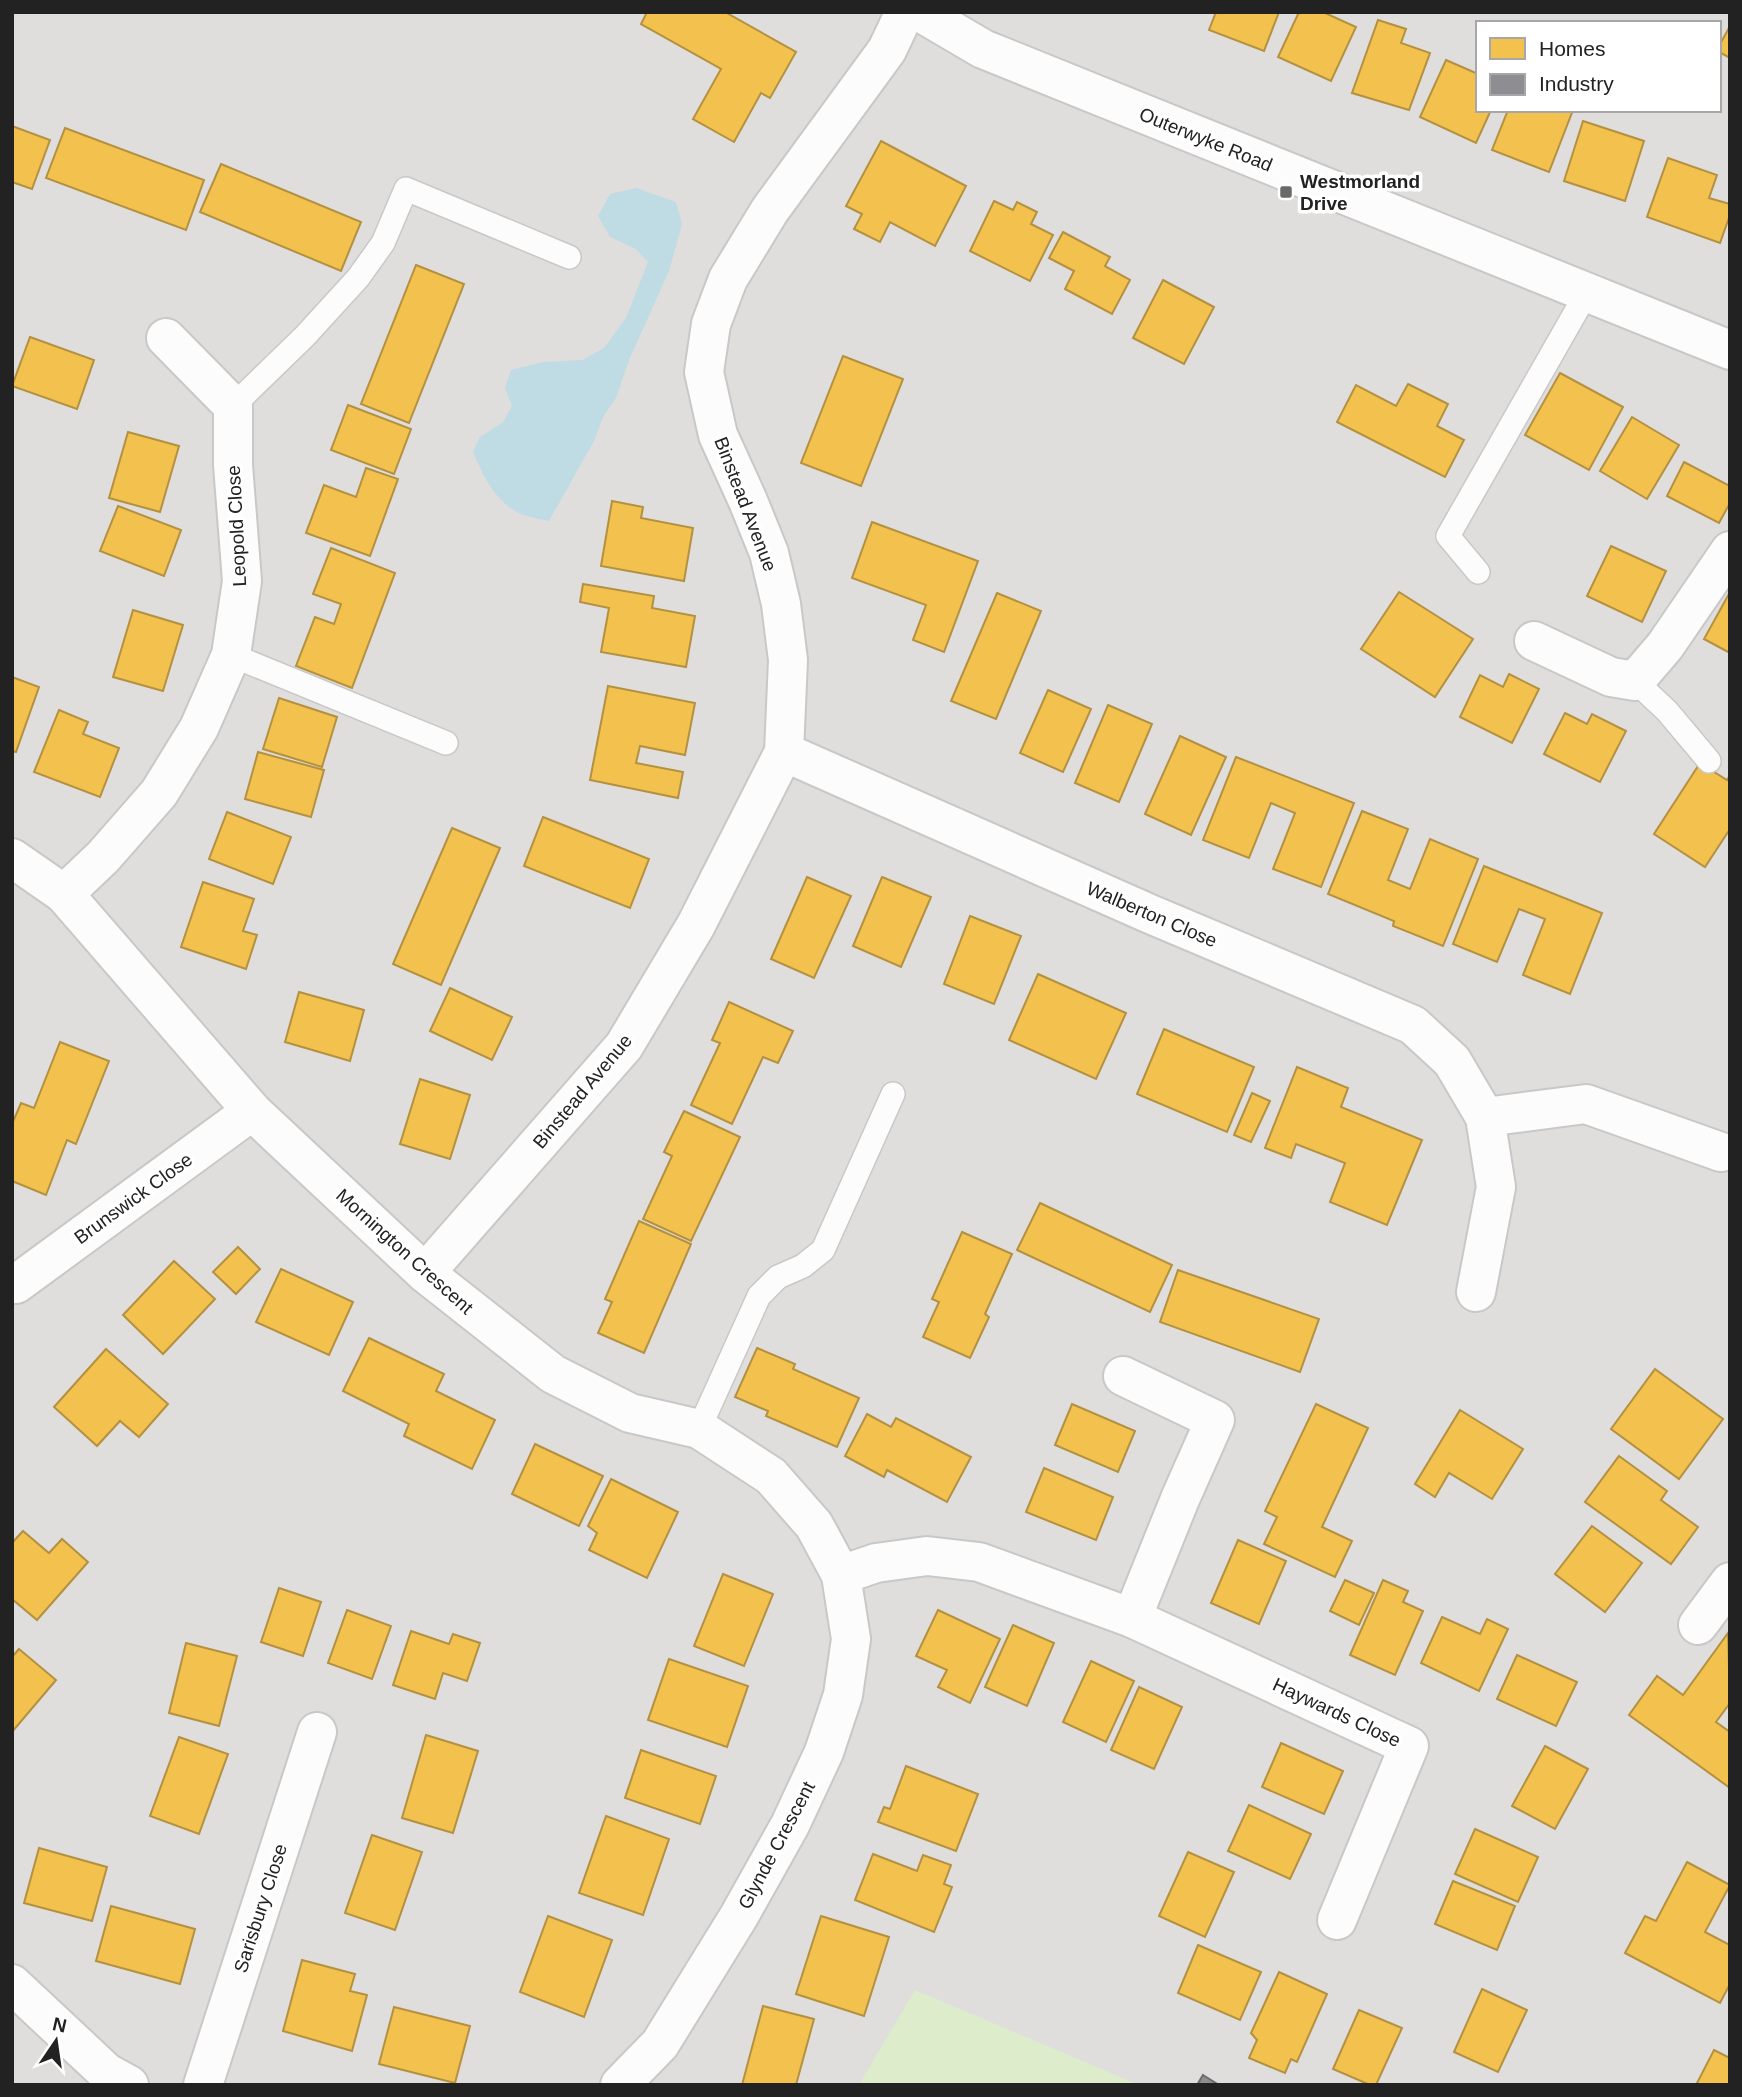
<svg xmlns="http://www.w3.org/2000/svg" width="1742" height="2097" viewBox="0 0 1742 2097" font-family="Helvetica,sans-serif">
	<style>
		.residential { fill: #dfdedc; fill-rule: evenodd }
		.grass { fill: #ddeccb }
		.water { fill: #bfdbe3 }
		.homes { fill: #f2c14e; stroke: #b49141; stroke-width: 2 }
		.industry { fill: #8d8d92; stroke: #6d6d70; stroke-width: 2 }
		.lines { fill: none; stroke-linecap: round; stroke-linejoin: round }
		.service-casing { stroke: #c9c8c7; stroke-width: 26 }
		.minor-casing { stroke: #c9c8c7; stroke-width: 42 }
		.service { stroke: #fdfcfc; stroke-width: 23 }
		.minor { stroke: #fdfcfc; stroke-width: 38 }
		.poi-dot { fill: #6a6968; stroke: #fff; stroke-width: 2.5 }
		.labels { text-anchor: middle; stroke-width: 7; stroke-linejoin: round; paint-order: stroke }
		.street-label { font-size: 19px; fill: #222; stroke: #fff }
		.poi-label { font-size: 19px; font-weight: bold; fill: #222; stroke: #fff; text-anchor: start }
	</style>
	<rect width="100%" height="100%" fill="#f0eeeb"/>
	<!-- residential -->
	<path class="residential" d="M12 12H1730V2085H12ZM1478 23H1719V110H1478Z"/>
	<!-- grass -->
	<polygon class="grass" points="915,1990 1139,2085 859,2085"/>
	<!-- water -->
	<path class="water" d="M636 188 676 202 682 224 669 271 629 360 616 398 603 417 595 439 549 521C540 519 529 517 521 514 496 503 483 476 473 452L480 437 503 422 512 406 505 388 511 370 543 362 583 360 605 347 626 318 648 262 636 249 610 237 598 216 610 194Z"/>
	<!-- homes -->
	<g class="homes">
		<polygon points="647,12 725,12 796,52 770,98 761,93 734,142 693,119 721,69 641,24"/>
		<polygon points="1216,12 1279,12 1264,51 1209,30"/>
		<polygon points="1299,12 1323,12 1356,27 1331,81 1278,57"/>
		<polygon points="1378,20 1406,29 1401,43 1430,53 1409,110 1352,93"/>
		<polygon points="1730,26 1730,58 1719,52 1719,46"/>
		<polygon points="1446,60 1478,74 1478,110 1491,110 1476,143 1420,117"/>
		<polygon points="1508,110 1573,110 1549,172 1492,150"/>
		<polygon points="1583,121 1644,141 1625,201 1564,181"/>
		<polygon points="12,126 50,140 32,189 12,182"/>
		<polygon points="65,128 204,180 186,230 46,178"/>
		<polygon points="881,141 966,186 935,246 890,222 880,242 854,229 862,214 846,206"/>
		<polygon points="1668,158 1717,175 1709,198 1730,204 1730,215 1720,243 1647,217"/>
		<polygon points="221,164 361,222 341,271 200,212"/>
		<polygon points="994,201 1013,210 1017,202 1037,212 1031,224 1053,235 1030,281 970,251"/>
		<polygon points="1063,232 1110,257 1105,266 1130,280 1112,314 1065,289 1074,271 1049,258"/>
		<polygon points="416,265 464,284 409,423 361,404"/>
		<polygon points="1163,280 1214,307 1184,364 1133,338"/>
		<polygon points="30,337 94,360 77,409 12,386"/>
		<polygon points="843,356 903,379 861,486 801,463"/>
		<polygon points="1560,373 1623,407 1589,470 1525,435"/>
		<polygon points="1408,384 1448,404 1437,426 1464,440 1445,477 1337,422 1356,385 1396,406"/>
		<polygon points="348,405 411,429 394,474 331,450"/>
		<polygon points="1632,417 1679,445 1647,499 1600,471"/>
		<polygon points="128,432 179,446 160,512 109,498"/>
		<polygon points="1684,462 1730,486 1730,503 1719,523 1667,496"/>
		<polygon points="366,468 398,479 370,556 306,533 324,485 356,497"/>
		<polygon points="612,501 643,507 641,518 693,528 684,581 601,566"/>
		<polygon points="118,506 181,530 164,576 100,551"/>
		<polygon points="872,522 978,561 944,652 913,640 926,605 852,578"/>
		<polygon points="1611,546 1666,571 1642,622 1587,596"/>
		<polygon points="331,548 395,573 352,688 296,666 315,617 334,624 341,604 313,594"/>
		<polygon points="583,584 654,596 652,608 695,616 686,667 601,652 609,608 580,602"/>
		<polygon points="1399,592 1473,639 1435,697 1361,649"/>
		<polygon points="1730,592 1730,653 1704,639"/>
		<polygon points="997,593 1041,611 996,719 951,701"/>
		<polygon points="133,610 183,625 163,691 113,677"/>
		<polygon points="1509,674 1539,689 1512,743 1460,717 1480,675 1503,687"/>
		<polygon points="12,677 39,687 16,752 12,751"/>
		<polygon points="608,686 695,703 685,755 640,746 636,763 683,772 678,798 590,780"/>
		<polygon points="1048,690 1091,709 1063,772 1020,753"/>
		<polygon points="279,698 337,717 322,767 263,749"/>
		<polygon points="1108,705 1152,724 1119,802 1075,783"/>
		<polygon points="59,710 88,722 83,734 119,748 100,797 34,772"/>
		<polygon points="1565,713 1587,724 1592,714 1626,731 1600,782 1544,754"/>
		<polygon points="1180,736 1226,757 1191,835 1145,814"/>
		<polygon points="258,752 324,770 311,817 245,799"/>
		<polygon points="1236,757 1354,803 1321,887 1273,869 1295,813 1271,803 1249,858 1203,840"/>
		<polygon points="1700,763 1727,780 1730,775 1730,829 1705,867 1654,834"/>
		<polygon points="1362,811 1408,829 1388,880 1410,889 1430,839 1478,859 1443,946 1393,926 1394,921 1328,894"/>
		<polygon points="227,812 291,837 273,884 209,859"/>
		<polygon points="543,817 649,859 630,908 524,866"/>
		<polygon points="452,828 500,848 441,985 393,964"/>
		<polygon points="1484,866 1602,913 1570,994 1523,975 1545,919 1519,909 1497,962 1453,944"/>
		<polygon points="807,877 851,896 814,978 771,959"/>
		<polygon points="882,877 931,897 901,967 853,946"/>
		<polygon points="203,882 254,899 243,931 257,935 246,969 181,947"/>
		<polygon points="970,916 1021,936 994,1004 944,984"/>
		<polygon points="1038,974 1126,1013 1096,1079 1009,1040"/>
		<polygon points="450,988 512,1017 492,1060 430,1031"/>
		<polygon points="299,992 364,1010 350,1061 285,1042"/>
		<polygon points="729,1002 793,1031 778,1063 763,1057 732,1124 691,1105 720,1043 712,1040"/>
		<polygon points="1164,1029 1254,1067 1227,1132 1137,1094"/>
		<polygon points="60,1042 109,1061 76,1144 67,1140 46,1195 12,1181 12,1124 21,1103 34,1108"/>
		<polygon points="1297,1067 1348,1088 1341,1107 1422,1140 1387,1225 1330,1202 1345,1163 1296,1144 1291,1158 1265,1148"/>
		<polygon points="420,1079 470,1095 450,1159 400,1144"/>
		<polygon points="1252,1093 1270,1101 1251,1142 1234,1135"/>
		<polygon points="684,1111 740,1137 691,1241 643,1219 672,1156 664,1152"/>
		<polygon points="1040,1203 1172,1265 1150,1312 1017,1250"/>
		<polygon points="639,1221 691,1244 644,1353 598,1333 612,1302 605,1299"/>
		<polygon points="962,1232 1012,1254 985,1314 989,1317 970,1358 923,1337 939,1302 932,1299"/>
		<polygon points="238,1247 260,1269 236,1294 213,1272"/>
		<polygon points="174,1261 215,1299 163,1354 123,1315"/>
		<polygon points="281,1269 353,1302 329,1355 256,1322"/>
		<polygon points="1178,1270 1319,1319 1300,1372 1160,1322"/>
		<polygon points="369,1338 444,1374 436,1391 495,1420 472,1469 404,1436 409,1424 343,1391"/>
		<polygon points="757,1348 795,1364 793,1369 859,1398 837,1447 766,1416 768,1411 735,1397"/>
		<polygon points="106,1349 168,1404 139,1437 120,1421 97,1446 54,1407"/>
		<polygon points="1655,1369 1723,1419 1679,1479 1611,1429"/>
		<polygon points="1072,1404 1135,1431 1118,1472 1055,1445"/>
		<polygon points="1316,1404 1368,1428 1322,1527 1352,1541 1335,1577 1264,1544 1277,1517 1265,1511"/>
		<polygon points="1460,1410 1523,1449 1492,1499 1449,1473 1435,1497 1415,1484"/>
		<polygon points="867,1414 891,1427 896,1418 971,1457 947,1502 887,1470 884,1477 845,1456"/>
		<polygon points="535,1444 603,1476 579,1526 512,1494"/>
		<polygon points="1619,1456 1667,1491 1661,1500 1698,1527 1671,1564 1585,1502"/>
		<polygon points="1044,1468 1113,1497 1096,1540 1026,1512"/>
		<polygon points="611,1479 678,1512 647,1578 589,1550 597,1533 588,1526"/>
		<polygon points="1592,1526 1642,1563 1605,1612 1555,1574"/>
		<polygon points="23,1531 49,1553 62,1539 88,1562 37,1620 12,1599 12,1543"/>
		<polygon points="1238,1540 1286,1561 1259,1624 1211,1603"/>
		<polygon points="723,1574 773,1594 744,1666 694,1646"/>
		<polygon points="1345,1580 1374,1593 1359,1625 1330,1611"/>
		<polygon points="1383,1580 1408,1591 1403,1602 1423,1611 1395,1675 1350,1655"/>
		<polygon points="279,1588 321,1602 303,1656 261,1642"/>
		<polygon points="347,1610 391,1626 372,1679 328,1663"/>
		<polygon points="938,1610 1000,1639 970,1703 938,1687 947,1670 916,1656"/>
		<polygon points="1442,1617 1480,1634 1487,1619 1508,1629 1479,1691 1421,1663"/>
		<polygon points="1013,1625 1054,1643 1027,1706 985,1687"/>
		<polygon points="411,1631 449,1644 453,1634 480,1643 467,1681 443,1673 435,1699 393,1685"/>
		<polygon points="1728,1633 1730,1703 1716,1722 1730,1732 1730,1788 1629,1715 1657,1676 1683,1695"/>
		<polygon points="186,1643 237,1656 219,1726 169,1713"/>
		<polygon points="19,1649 56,1680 12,1732 12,1657"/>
		<polygon points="1517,1655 1577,1682 1556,1726 1497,1699"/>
		<polygon points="669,1659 748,1686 727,1747 648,1720"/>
		<polygon points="1091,1661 1134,1681 1106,1742 1063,1722"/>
		<polygon points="1139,1687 1182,1707 1154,1769 1111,1750"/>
		<polygon points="426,1735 478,1751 453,1833 402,1818"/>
		<polygon points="179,1737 228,1754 199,1834 150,1816"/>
		<polygon points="1281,1743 1343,1771 1324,1814 1262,1787"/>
		<polygon points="1545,1746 1588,1769 1555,1829 1512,1806"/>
		<polygon points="641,1750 716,1776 700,1824 625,1798"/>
		<polygon points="906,1766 978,1794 956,1851 878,1822 884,1807 890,1809"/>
		<polygon points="1249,1805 1311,1834 1290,1879 1228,1851"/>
		<polygon points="606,1816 669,1839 643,1915 579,1893"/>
		<polygon points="1475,1829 1538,1857 1518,1902 1455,1874"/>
		<polygon points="372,1835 422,1852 395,1930 345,1913"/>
		<polygon points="39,1848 107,1867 92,1921 24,1903"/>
		<polygon points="1188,1852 1234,1872 1205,1937 1159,1916"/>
		<polygon points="873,1854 917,1871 923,1855 951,1865 944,1884 952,1887 934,1932 855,1900"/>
		<polygon points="1687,1862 1730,1885 1705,1932 1730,1945 1730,1984 1720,2003 1625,1953 1645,1916 1656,1921"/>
		<polygon points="1453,1881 1515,1906 1497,1950 1435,1924"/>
		<polygon points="111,1906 195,1929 180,1984 96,1961"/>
		<polygon points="548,1916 612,1940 584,2017 520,1992"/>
		<polygon points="821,1916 889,1937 864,2016 796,1994"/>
		<polygon points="1198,1945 1261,1972 1240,2020 1178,1993"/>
		<polygon points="302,1960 355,1974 350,1991 367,1995 352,2051 283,2031"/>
		<polygon points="1279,1972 1327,1994 1297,2062 1291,2059 1285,2073 1249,2058 1257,2040 1251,2033"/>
		<polygon points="1482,1989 1527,2010 1498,2072 1454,2052"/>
		<polygon points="763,2006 814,2019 796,2085 742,2085"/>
		<polygon points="394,2007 470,2026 455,2083 379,2064"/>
		<polygon points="1359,2010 1402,2028 1376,2085 1370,2085 1333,2069"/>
		<polygon points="1714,2050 1730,2058 1730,2085 1696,2085"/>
	</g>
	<!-- industry -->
	<polygon class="industry" points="1203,2075 1219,2085 1197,2085"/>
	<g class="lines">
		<defs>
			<g id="service">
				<polyline points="233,406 305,336 358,278 383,243 406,189 569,257"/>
				<polyline points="1478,572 1448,536 1586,294"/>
				<polyline points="231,655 446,743"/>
				<polyline points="1635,681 1667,711 1709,761"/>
				<polyline points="699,1429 759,1296 778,1277 803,1266 823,1250 893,1094"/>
			</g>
			<g id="minor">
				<polyline points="920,12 983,49 1730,350"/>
				<polyline points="1534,641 1611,677 1635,681 1665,646 1730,551"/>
				<polyline points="784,752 1150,914 1413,1025 1452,1061 1485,1117 1496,1187 1476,1292"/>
				<polyline points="12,858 64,894 252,1111 425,1273 553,1374 630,1413 699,1429 771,1476 814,1525 841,1575 851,1639 843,1695 824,1752 790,1825 739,1916 660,2044 620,2085"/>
				<polyline points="64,894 103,857 159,793 199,728 231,655 242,581 233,465 233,406 166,338"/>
				<polyline points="1485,1117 1586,1104 1721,1152"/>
				<polyline points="425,1273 624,1046 696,925 784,752 788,660 781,604 769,553 748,501 718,435 704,372 711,324 728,279 770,210 887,50 905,12"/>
				<polyline points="12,1284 16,1284 252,1111"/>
				<polyline points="1123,1376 1215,1420 1180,1499 1132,1618"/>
				<polyline points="841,1575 876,1563 927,1556 979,1562 1132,1618 1409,1746 1337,1920"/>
				<polyline points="1698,1625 1730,1582"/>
				<polyline points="12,1984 107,2073 129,2085"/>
				<polyline points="203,2085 317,1732"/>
			</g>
		</defs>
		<!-- service casing -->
		<use href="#service" class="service-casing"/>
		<!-- minor casing -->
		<use href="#minor" class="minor-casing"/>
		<!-- service -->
		<use href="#service" class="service"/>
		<!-- minor -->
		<use href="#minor" class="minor"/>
	</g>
	<!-- markers -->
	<rect class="poi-dot" x="1279" y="185" width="14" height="14" rx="3.5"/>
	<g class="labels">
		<!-- street labels -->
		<g class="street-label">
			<text transform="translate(1206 139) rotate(22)" y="7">Outerwyke Road</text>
			<text transform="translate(746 504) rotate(69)" y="7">Binstead Avenue</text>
			<text transform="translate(236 526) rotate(-93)" y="7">Leopold Close</text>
			<text transform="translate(1152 914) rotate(23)" y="7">Walberton Close</text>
			<text transform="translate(582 1091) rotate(-50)" y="7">Binstead Avenue</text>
			<text transform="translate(133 1198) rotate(-36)" y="7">Brunswick Close</text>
			<text transform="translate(405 1251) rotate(42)" y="7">Mornington Crescent</text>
			<text transform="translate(1337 1712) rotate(25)" y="7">Haywards Close</text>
			<text transform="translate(776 1845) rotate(-62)" y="7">Glynde Crescent</text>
			<text transform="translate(260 1908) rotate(-72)" y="7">Sarisbury Close</text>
		</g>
		<!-- poi labels -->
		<g class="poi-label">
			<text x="1300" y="188">Westmorland<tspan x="1300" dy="22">Drive</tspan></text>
		</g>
	</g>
	<!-- border -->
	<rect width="1742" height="2097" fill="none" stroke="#222222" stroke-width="28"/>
	<!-- legend -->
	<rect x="1476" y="21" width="245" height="91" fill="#ffffff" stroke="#a7a7a7" stroke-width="2"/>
	<rect x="1490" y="38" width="35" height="21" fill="#f2c14e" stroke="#a7a7a7" stroke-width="2"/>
	<text x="1539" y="56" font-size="21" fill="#222222">Homes</text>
	<rect x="1490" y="74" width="35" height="21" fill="#8d8d92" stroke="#a7a7a7" stroke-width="2"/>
	<text x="1539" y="91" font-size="21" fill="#222222">Industry</text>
	<!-- north arrow -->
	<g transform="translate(56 2041) rotate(13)" stroke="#ffffff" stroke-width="5" paint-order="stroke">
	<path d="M0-5L12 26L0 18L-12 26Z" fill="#222222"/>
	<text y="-10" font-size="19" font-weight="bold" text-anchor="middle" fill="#222222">N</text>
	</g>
</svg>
